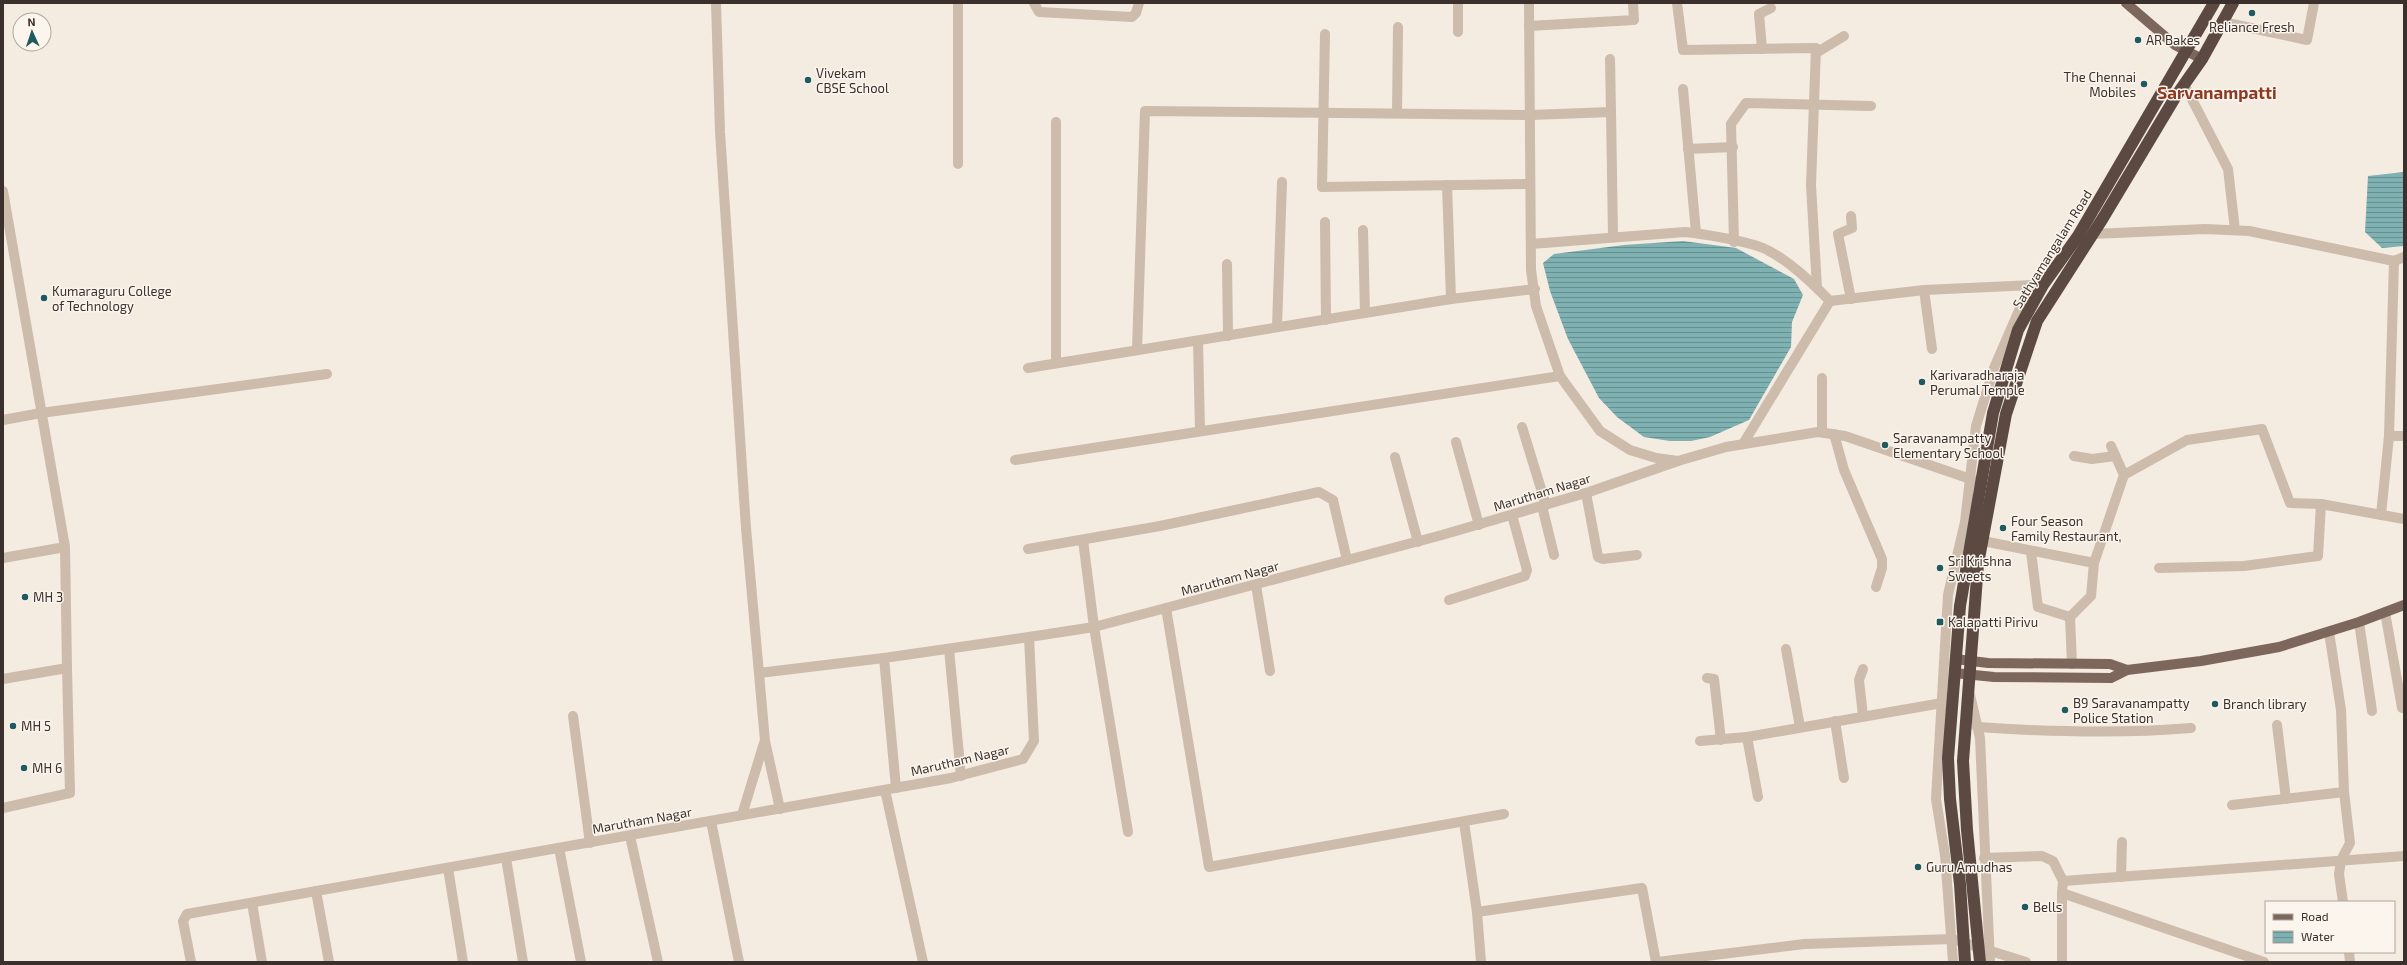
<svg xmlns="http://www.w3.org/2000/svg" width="2407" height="965" viewBox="0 0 2407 965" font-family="'Exo 2',sans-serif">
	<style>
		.water { fill: url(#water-rules) }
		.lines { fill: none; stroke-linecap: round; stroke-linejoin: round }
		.minor { stroke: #cdbbac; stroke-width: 10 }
		.major { stroke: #7d675c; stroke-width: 10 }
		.highway { stroke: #5c4a42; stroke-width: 12 }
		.poi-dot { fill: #1f5a5e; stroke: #fbf5ee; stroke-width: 1.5 }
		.labels { text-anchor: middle; stroke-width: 3; stroke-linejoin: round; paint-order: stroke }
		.poi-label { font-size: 13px; fill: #3b302b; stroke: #fbf5ee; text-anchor: start }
		.street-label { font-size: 13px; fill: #3b302b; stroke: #fbf5ee }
		.district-label { font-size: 17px; font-weight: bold; fill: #8c3b22; stroke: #fbf5ee }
	</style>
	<defs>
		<pattern id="water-rules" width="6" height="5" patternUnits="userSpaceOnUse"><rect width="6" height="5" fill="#7fb0b2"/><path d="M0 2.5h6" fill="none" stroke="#699091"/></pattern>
	</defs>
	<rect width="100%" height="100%" fill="#f4ebe1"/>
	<!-- water -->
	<g class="water">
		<polygon points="2404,172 2404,246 2382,248 2365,232 2368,176"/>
		<polygon points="1683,241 1736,248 1794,279 1803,295 1792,322 1791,347 1749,420 1710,437 1691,441 1670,441 1644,437 1617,417 1599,398 1568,339 1550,291 1543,263 1554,254 1624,245"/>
	</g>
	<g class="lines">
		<!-- minor -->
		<g class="minor">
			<polyline points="716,3 720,132 746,528 765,741 780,809"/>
			<polyline points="1034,3 1039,12 1132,17 1136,13 1139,3"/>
			<polyline points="1458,3 1458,32"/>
			<polyline points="1529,3 1531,270 1536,306 1560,376 1600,431 1630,450 1656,458 1678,461 1726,447 1818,432 1845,436 1982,483"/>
			<polyline points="1677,3 1683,50 1816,48 1811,185 1817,288"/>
			<polyline points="2223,22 2307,40 2314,3"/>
			<polyline points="1529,26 1634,20 1633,3"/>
			<polyline points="1325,34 1322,187 1530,184"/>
			<polyline points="1762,49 1759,14 1771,8"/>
			<polyline points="1816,53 1844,36"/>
			<polyline points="1610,59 1611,112"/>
			<polyline points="2184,84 2228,169 2235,230"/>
			<polyline points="1683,89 1696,233"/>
			<polyline points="1397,113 1398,27"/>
			<polyline points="1056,122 1056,363"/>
			<polyline points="1688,149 1733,147"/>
			<polyline points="958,164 958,3"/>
			<polyline points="1447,185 1451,299"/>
			<polyline points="3,191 65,547 67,668 3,679"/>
			<polyline points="1325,222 1326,320"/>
			<polyline points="1363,230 1365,313"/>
			<polyline points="2093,234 2205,229 2249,231 2394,261 2404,257"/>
			<polyline points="1734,242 1731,124 1746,103 1871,106"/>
			<path d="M1531 244 1685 232C1704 234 1746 241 1763 248 1788 259 1812 283 1830 301L1924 290 2035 285"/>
			<polyline points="1227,264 1228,336"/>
			<polyline points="1924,290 1932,349"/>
			<polyline points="1851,299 1838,234 1852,228 1851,216"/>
			<polyline points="1277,327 1282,182"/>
			<polyline points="1198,341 1200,431"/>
			<polyline points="1137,350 1145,111 1530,115 1611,112 1613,237"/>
			<polyline points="1028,368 1451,299 1535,289"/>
			<polyline points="3,420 41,413 327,374"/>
			<polyline points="1522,427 1546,505"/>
			<polyline points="1822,432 1822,378"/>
			<polyline points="1834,434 1844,470 1882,559 1882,568 1876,587"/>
			<polyline points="2389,436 2404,436"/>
			<polyline points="1456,442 1479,525"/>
			<polyline points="1743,444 1830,301"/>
			<polyline points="2111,446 2124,475"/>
			<polyline points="2074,456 2092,459 2115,456"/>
			<polyline points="1395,457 1418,542"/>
			<polyline points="1015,460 1560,376"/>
			<polyline points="1586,493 1598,557 1603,559 1637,555"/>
			<polyline points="1542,506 1554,555"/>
			<polyline points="2381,515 2389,436 2394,261"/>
			<polyline points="1083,540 1094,627 1128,832"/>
			<polyline points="1983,541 2094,563 2124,475 2187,440 2262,429 2290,503 2321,504 2404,519"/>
			<polyline points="1028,549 1160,526 1319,492 1333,500 1347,560"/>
			<polyline points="2031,552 2038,607 2070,617"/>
			<polyline points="3,558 65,547"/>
			<polyline points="2159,568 2244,566 2318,556 2321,504"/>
			<polyline points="1256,585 1270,671"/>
			<polyline points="1449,600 1525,576 1527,570 1512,515"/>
			<polyline points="1166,608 1209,867 1504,814"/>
			<polyline points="2385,612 2402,708"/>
			<polyline points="2359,622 2372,711"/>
			<polyline points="2329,632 2341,710 2344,792 2350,843 2341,860 2339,874 2343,902"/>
			<polyline points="949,649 961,776"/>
			<polyline points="1786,649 1800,727"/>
			<polyline points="2072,664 2070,617 2091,596 2094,563"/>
			<polyline points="759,673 884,658"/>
			<polyline points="1707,678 1714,679 1721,740"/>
			<polyline points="1970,695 1980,738 1990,962"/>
			<polyline points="573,716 590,843"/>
			<polyline points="1863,716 1859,680 1863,669"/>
			<polyline points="1835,721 1844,778"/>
			<polyline points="2277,725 2286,799"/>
			<path d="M1977 727C2049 732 2120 734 2191 728"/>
			<polyline points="1747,737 1758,797"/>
			<polyline points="1700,741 1747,737 1942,703"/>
			<polyline points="896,788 884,658 1029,637"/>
			<polyline points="885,790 923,962"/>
			<polyline points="2232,805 2344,792"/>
			<polyline points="3,808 70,793 67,668"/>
			<polyline points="742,815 764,743"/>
			<polyline points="711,821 739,962"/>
			<polyline points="1464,822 1477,912"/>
			<polyline points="630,836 658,962"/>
			<polyline points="559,848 581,962"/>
			<polyline points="506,858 523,962"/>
			<polyline points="1984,858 2042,856 2053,861 2063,881 2062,893 2264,962"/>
			<polyline points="448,868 463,962"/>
			<polyline points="2121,877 2122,842"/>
			<polyline points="2063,881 2404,856"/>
			<polyline points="316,891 329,962"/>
			<polyline points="252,903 262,962"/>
			<polyline points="2349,952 2350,962"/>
			<polyline points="191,962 183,921 187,914 951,778 1023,759 1034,741 1029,637 1094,627 1442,535 1589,492 1678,461"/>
			<polyline points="1481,962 1477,912 1642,888 1656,962"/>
			<polyline points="1657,962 1804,944 1952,939 2026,962"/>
			<polyline points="1953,962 1945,855 1936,799 1948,595 1965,522 1976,426 1994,368 2030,285"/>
			<polyline points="2062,962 2062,893"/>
		</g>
		<!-- major -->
		<g class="major">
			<polyline points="2126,3 2175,45 2202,59"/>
			<polyline points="1955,659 1988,663 2110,664 2127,670"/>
			<polyline points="1954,673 1994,677 2111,678 2127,670 2201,661 2279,647 2359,622 2404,605"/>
		</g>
		<!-- highway -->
		<g class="highway">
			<polyline points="1965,962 1960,884 1950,799 1948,758 1960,606 1993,413 2018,330 2043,285 2078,236 2214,3"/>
			<polyline points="1980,962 1967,830 1963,761 1978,564 2006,414 2037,321 2103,218 2176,96 2202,59 2233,3"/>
		</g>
	</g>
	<!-- markers -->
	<g class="poi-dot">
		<circle cx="2252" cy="13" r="4"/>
		<circle cx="2138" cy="40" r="4"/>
		<circle cx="808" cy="80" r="4"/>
		<circle cx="2144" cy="84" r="4"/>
		<circle cx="44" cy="298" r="4"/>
		<circle cx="1922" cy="382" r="4"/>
		<circle cx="1885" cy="445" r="4"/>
		<circle cx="2003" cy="528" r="4"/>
		<circle cx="1940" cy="568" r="4"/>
		<circle cx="25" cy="597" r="4"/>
		<rect x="1936" y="618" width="8" height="8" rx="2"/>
		<circle cx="2215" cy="704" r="4"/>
		<circle cx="2065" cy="710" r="4"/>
		<circle cx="13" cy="726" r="4"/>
		<circle cx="24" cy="768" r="4"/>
		<circle cx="1918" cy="867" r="4"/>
		<circle cx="2025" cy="907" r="4"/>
	</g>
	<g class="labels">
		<!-- poi labels -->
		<g class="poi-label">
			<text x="2252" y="32" text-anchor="middle">Reliance Fresh</text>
			<text x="2146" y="45">AR Bakes</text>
			<text x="816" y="78">Vivekam<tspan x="816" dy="15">CBSE School</tspan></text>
			<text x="2136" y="82" text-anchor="end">The Chennai<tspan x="2136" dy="15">Mobiles</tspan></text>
			<text x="52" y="296">Kumaraguru College<tspan x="52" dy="15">of Technology</tspan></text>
			<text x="1930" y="380">Karivaradharaja<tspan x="1930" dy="15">Perumal Temple</tspan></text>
			<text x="1893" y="443">Saravanampatty<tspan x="1893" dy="15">Elementary School</tspan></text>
			<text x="2011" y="526">Four Season<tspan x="2011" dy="15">Family Restaurant,</tspan></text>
			<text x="1948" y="566">Sri Krishna<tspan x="1948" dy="15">Sweets</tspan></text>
			<text x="33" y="602">MH 3</text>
			<text x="1948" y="627">Kalapatti Pirivu</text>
			<text x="2073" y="708">B9 Saravanampatty<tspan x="2073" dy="15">Police Station</tspan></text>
			<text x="2223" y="709">Branch library</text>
			<text x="21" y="731">MH 5</text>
			<text x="32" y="773">MH 6</text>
			<text x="1926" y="872">Guru Amudhas</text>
			<text x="2033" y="912">Bells</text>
		</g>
		<!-- street labels -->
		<g class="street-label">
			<text transform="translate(2052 249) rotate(-58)" y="5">Sathyamangalam Road</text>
			<text transform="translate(1542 492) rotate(-17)" y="5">Marutham Nagar</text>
			<text transform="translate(1230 578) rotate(-15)" y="5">Marutham Nagar</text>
			<text transform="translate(960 760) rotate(-13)" y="5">Marutham Nagar</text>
			<text transform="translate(642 820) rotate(-10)" y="5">Marutham Nagar</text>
		</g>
		<!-- district labels -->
		<g class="district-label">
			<text x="2217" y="99">Sarvanampatti</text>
		</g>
	</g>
	<!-- border -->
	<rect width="2407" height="965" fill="none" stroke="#3b302b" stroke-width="8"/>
	<!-- legend -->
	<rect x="2265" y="901" width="130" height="52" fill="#fbf5ee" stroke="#aea6a0"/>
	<rect x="2273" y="914" width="20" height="6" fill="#7d675c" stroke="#aea6a0"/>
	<text x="2301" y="921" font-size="12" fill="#3b302b">Road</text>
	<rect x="2273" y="931" width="20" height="12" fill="url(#water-rules)" stroke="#aea6a0"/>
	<text x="2301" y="941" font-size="12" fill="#3b302b">Water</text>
	<!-- north arrow -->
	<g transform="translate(32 32) rotate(357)"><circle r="19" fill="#fbf5ee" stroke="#aea6a0"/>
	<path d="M0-3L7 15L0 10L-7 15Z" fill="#1f5a5e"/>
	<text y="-6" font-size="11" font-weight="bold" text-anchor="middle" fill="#3b302b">N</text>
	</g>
</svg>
